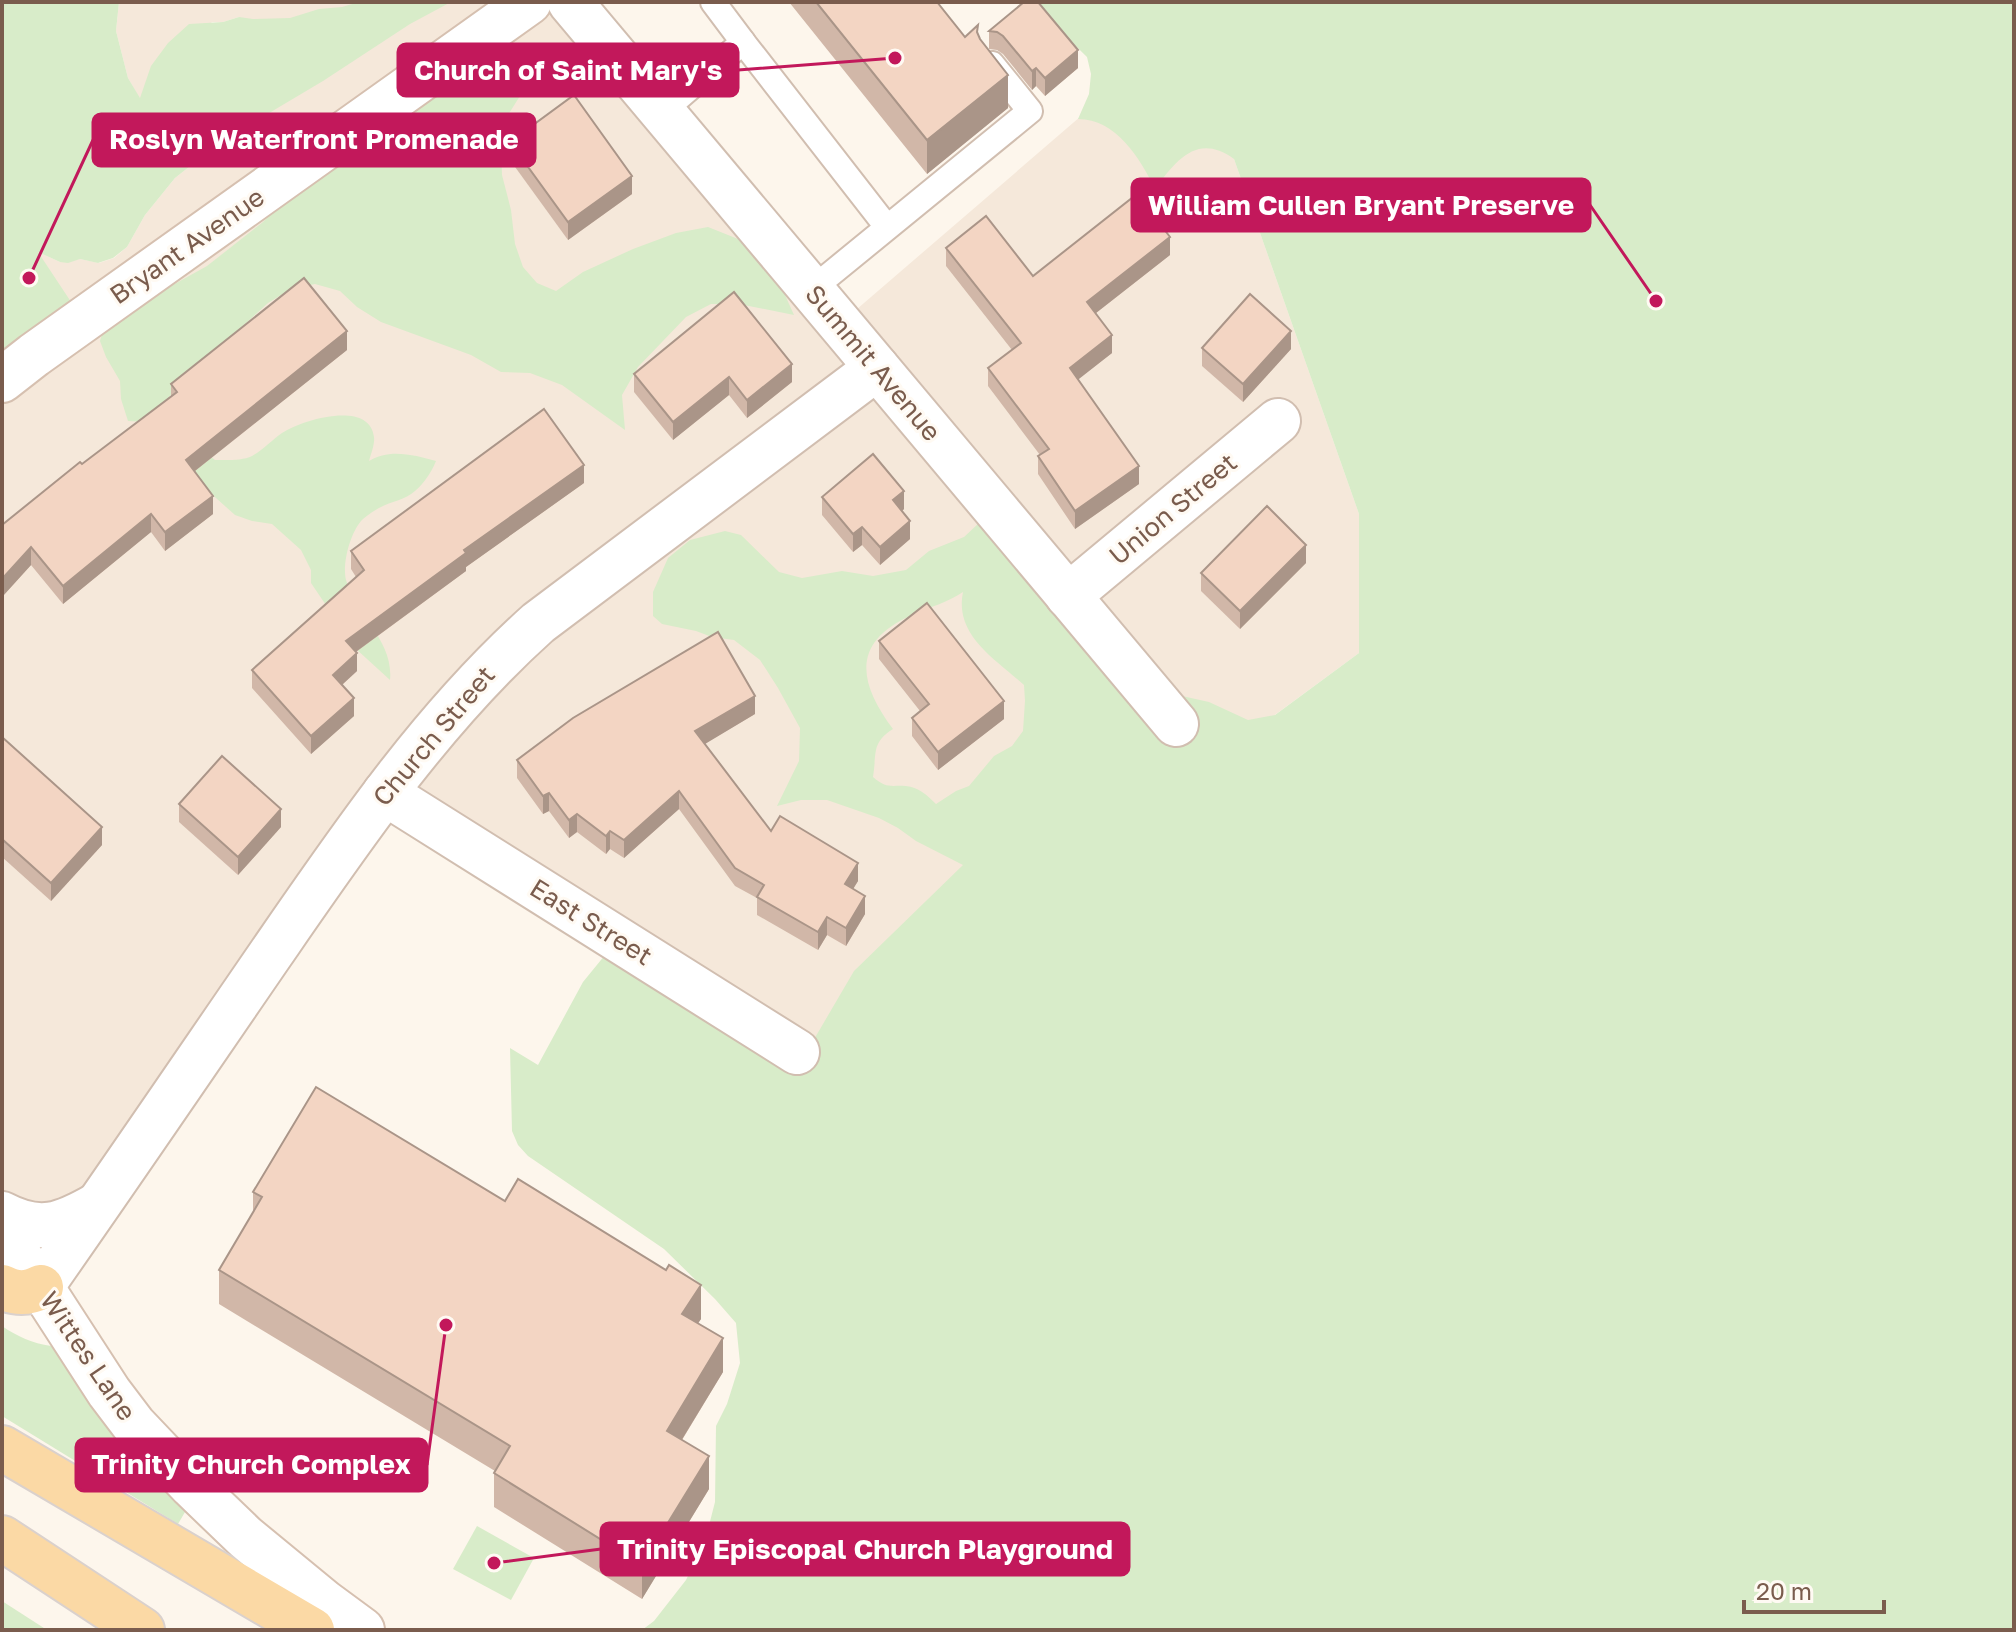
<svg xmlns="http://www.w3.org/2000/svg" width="2016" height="1632" viewBox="0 0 2016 1632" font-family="'Golos Text',sans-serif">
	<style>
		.residential { fill: #f5e8da }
		.green { fill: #d8ecc9; fill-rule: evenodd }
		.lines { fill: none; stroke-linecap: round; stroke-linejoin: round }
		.service-casing { stroke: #d1beb0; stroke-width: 28 }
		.minor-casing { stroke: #d1beb0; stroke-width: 48 }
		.secondary-casing { stroke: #d6c0b0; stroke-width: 48 }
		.primary-casing { stroke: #dad1cd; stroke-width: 48 }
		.service { stroke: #fff; stroke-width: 24 }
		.minor { stroke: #fff; stroke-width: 44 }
		.secondary { stroke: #fff; stroke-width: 44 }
		.primary { stroke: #fbd9a5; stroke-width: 44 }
		.wall { fill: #d1b7a8 }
		.shaded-wall { fill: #aa9588 }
		.building { fill: #f3d5c3; stroke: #aa9588; stroke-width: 2 }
		.labels { text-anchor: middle; stroke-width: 6; stroke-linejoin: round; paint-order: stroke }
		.street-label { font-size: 26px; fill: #7a5c4d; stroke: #fffaf3 }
		.leader { fill: none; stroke: #c2185b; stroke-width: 3 }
		.callout-dot { fill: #c2185b; stroke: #fffaf3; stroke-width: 3 }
		.callout { fill: #c2185b; stroke: #c2185b; stroke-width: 3 }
		.callout-label { font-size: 28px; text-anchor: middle; font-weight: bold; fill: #fff }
	</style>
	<rect width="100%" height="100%" fill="#fdf6ec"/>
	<!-- residential -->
	<polygon class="residential" points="119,2 570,2 835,328 1181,30 1234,159 1359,514 1359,653 798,1066 385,793 41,1287 2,1232 2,380 36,251 60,262 80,259 99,263 114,258 127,247 145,215 175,178 261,110 239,17 223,22 212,22 140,99 128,78 116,31"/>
	<!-- green -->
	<g class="green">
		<polygon points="2,2 119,2 116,31 128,78 140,98 151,66 168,43 189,24 223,22 239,17 253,19 290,18 319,9 342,7 359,2 451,2 410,24 323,81 222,141 175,178 145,215 127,247 113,258 98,263 80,259 68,263 60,262 38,252 83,320 2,380"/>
		<path d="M1022 2H2014V1630H642L654 1621 686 1580 705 1541 715 1502 716 1426 727 1404 740 1363 736 1323 715 1299 664 1249 528 1156 518 1145 512 1131 510 1048 538 1065 583 982 614 944 799 1065 854 971 963 865 916 841 898 828 879 818 827 800H801L777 806 799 761 800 728 778 688 760 660 734 640 712 637 696 631 662 624 653 616V592L668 558 690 540 725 531 741 535 779 572 802 578 842 571 873 576 906 570 929 551 964 537 994 509 1018 501 1023 532 1155 694 1182 696 1209 702 1248 720 1275 715 1359 653V514L1234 159C1198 133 1177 159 1155 189 1140 158 1116 119 1078 119L1089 94 1091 74 1087 57 1034 5ZM963 592C954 635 995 659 1024 685L1025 701 1023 731 1012 746 994 756 969 786 956 791 936 804C927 795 918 787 906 786 890 785 887 789 873 777 877 753 871 743 893 729 858 682 851 642 912 615 929 607 947 603 963 592Z"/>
		<path d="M547 53 508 115 501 148 502 175 511 210 515 244 523 267 537 283 556 291 583 272 633 249 676 233 708 227 743 241 776 275 794 315 739 304H711L686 317 638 367 622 395 625 430 562 385 530 373 501 372 471 355 381 322 357 307 340 291 315 284 291 289 268 303 181 382 165 402 203 451 215 460C226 460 242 461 252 456 263 450 272 440 282 433 301 420 370 399 374 437 375 444 371 454 369 461 389 448 415 455 436 461 431 473 424 483 415 491 405 500 392 501 381 507 375 510 366 516 361 521 350 534 342 564 346 580 356 615 394 641 390 680L355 648 311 583V570L301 550 272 524 252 521 235 515 207 490 145 422 128 421 121 399 120 381 106 357 100 341 103 331 153 296 207 266 263 222 308 176 402 108 451 92 497 72 518 60Z"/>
		<path d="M2 1326C18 1337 32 1343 51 1346L123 1446 185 1512 178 1524 2 1416Z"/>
		<polygon points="477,1526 534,1558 511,1600 453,1569"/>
		<polygon points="2,1601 47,1630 2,1630"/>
	</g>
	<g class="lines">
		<defs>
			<g id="service">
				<polyline points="743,42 887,227"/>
				<polyline points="662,112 743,42 713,2"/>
				<polyline points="811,290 1030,111 992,64"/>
			</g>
			<g id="minor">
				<polyline points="570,2 1176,724"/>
				<polyline points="1068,596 1278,421"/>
				<polyline points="385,793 797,1052"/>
				<path d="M2 1214C40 1234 62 1225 97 1205"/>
				<path d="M41 1287C119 1176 195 1064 272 952 352 836 432 718 538 623L877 368"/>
			</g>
			<g id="secondary">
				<polyline points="2,380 34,355 529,2"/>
				<polyline points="2,1232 41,1287 109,1392 134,1425 192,1486 245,1537 324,1602 362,1630"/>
			</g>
			<g id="primary">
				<path d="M2 1287C16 1294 27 1294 41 1287"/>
				<polyline points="2,1448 312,1630"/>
				<polyline points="2,1538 142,1630"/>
			</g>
		</defs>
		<!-- service casing -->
		<use href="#service" class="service-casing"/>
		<!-- minor casing -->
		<use href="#minor" class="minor-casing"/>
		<!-- secondary casing -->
		<use href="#secondary" class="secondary-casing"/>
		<!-- primary casing -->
		<use href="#primary" class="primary-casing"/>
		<!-- service -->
		<use href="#service" class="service"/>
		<!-- minor -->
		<use href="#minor" class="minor"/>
		<!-- secondary -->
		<use href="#secondary" class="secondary"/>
		<!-- primary -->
		<use href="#primary" class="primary"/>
	</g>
	<!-- wall -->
	<g class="wall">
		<polygon points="789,2 937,2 965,37 978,34 1008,108 927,174"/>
		<polygon points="1024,2 1078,68 1045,96 1036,86 1032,90 1003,54 997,50 989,49 989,31"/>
		<polygon points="510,142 632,194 568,240 510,160"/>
		<polygon points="946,248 1033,276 1170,255 1096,313 1112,353 1078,379 1139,484 1075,529 1038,474 1038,456 1040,455 988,386 988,368 1012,350 946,266"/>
		<polygon points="734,292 792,382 747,418 729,395 673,440 634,392 634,374"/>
		<polygon points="1202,348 1291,349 1243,402 1202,366"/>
		<polygon points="347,350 195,471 213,514 165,551 151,532 63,604 31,565 2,597 82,464 171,396 171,384"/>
		<polygon points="584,483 466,567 466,571 356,652 357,671 342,685 354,716 311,754 252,688 252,670 356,577 351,569 351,551"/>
		<polygon points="822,497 904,509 902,511 910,539 880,565 862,545 853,552 822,515"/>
		<polygon points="1306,563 1240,629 1201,591 1201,573"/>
		<polygon points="879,641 1004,719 938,770 912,736 912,718 920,711 879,659"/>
		<polygon points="755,714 704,744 771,831 858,881 853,889 865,914 846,946 827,935 818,950 757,915 757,898 735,886 679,809 624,858 610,849 606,854 577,832 569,838 549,811 543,814 517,778 517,760"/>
		<polygon points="2,737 102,845 51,901 2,857"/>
		<polygon points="179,804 281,827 238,875 179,822"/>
		<polygon points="253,1192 701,1319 698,1323 723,1372 682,1440 709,1489 642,1599 494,1507 494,1473 495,1471 219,1304 219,1270 253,1213"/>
	</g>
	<!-- shaded-wall -->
	<g class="shaded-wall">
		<polygon points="1078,50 1078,68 1045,96 1045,78"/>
		<polygon points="1036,68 1036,86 1032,90 1032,71"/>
		<polygon points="1008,75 1008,108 927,174 927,140"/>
		<polygon points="632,176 632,194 568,240 568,222"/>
		<polygon points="1170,237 1170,255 1087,320 1087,302"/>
		<polygon points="347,331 347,350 186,478 186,460"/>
		<polygon points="1291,331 1291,349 1243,402 1243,384"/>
		<polygon points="1112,335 1112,353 1070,386 1070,368"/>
		<polygon points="792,364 792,382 747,418 747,400"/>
		<polygon points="729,377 729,395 673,440 673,422"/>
		<polygon points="584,465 584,483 466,567 466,571 346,659 346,641 464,550"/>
		<polygon points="1139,466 1139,484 1075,529 1075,511"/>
		<polygon points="904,491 904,509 893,519 893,500"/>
		<polygon points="213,496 213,514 165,551 165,532"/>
		<polygon points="151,514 151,532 63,604 63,586"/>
		<polygon points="910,521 910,539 880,565 880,547"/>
		<polygon points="862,527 862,545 853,552 853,534"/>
		<polygon points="1306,545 1306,563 1240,629 1240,611"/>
		<polygon points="31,547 31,565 2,597 2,579"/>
		<polygon points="357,653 357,671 333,693 333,675"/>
		<polygon points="755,696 755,714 695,750 695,731"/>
		<polygon points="354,698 354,716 311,754 311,736"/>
		<polygon points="1004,701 1004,719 938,770 938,752"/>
		<polygon points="679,791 679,809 624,858 624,840"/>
		<polygon points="549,793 549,811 543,814 543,796"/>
		<polygon points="281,809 281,827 238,875 238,857"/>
		<polygon points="577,814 577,832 569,838 569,820"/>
		<polygon points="102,827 102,845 51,901 51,883"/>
		<polygon points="610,831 610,849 606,854 606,836"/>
		<polygon points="858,863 858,881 845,902 845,884"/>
		<polygon points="865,896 865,914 846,946 846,928"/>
		<polygon points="827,917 827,935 818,950 818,932"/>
		<polygon points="701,1285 701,1319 682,1347 682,1314"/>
		<polygon points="723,1338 723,1372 667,1464 667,1431"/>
		<polygon points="709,1456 709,1489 642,1599 642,1565"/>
	</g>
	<!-- building -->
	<g class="building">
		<polygon points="816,2 937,2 965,37 978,25 977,32 980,39 1008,75 927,140"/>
		<polygon points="1024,2 1038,2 1078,50 1045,78 1036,68 1032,71 1003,36 997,32 989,31"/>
		<polygon points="574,95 632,176 568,222 510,142"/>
		<polygon points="1137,194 1170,237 1087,302 1112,335 1070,368 1139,466 1075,511 1038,456 1049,449 988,368 1021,343 946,248 986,216 1033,276"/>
		<polygon points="304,278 347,331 186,460 213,496 165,532 151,514 63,586 31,547 2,579 2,525 80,462 82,464 177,392 171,384"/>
		<polygon points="734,292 792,364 747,400 729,377 673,422 634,374"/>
		<polygon points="1250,294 1291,331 1243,384 1202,348"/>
		<polygon points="544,409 584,465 464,550 466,553 346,641 357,653 333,675 354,698 311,736 252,670 364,570 351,551"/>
		<polygon points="873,454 904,491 893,500 910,521 880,547 862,527 853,534 822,497"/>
		<polygon points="1267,506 1306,545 1240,611 1201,573"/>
		<polygon points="927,603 1004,701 938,752 912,718 929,704 879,641"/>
		<polygon points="718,632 755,696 695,731 771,831 780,816 858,863 845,884 865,896 846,928 827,917 818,932 757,897 764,885 735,868 679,791 624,840 610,831 606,836 577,814 569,820 549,793 543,796 517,760 573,718"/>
		<polygon points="2,737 102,827 51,883 2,839"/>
		<polygon points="222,756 281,809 238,857 179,804"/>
		<polygon points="316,1087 505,1201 518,1179 666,1270 669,1265 701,1285 682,1314 723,1338 667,1431 709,1456 642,1565 494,1473 510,1446 219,1270 262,1197 253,1192"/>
	</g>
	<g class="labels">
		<!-- street labels -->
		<g class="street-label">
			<text transform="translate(187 246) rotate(-35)" y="9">Bryant Avenue</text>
			<text transform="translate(873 363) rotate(50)" y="9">Summit Avenue</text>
			<text transform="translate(1173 509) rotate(-40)" y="9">Union Street</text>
			<text transform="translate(434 736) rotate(-50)" y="9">Church Street</text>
			<text transform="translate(591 922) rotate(32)" y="9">East Street</text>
			<text transform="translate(88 1356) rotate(56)" y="9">Wittes Lane</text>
		</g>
	</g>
	<!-- callouts -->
	<path class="leader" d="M895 58L738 70M29 278L93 140M1656 301L1590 205M446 1325L427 1465M494 1563L601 1549"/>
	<g class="callout-dot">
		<circle cx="895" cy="58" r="8"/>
		<circle cx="29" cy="278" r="8"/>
		<circle cx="1656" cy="301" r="8"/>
		<circle cx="446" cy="1325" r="8"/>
		<circle cx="494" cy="1563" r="8"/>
	</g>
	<g class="callout">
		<rect x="398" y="44" width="340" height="52" rx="8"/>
		<rect x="93" y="114" width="442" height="52" rx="8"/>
		<rect x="1132" y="179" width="458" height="52" rx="8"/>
		<rect x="76" y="1439" width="351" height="52" rx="8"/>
		<rect x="601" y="1523" width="528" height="52" rx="8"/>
	</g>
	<g class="callout-label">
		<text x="568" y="80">Church of Saint Mary's</text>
		<text x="314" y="149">Roslyn Waterfront Promenade</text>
		<text x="1361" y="215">William Cullen Bryant Preserve</text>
		<text x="251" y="1474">Trinity Church Complex</text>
		<text x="865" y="1559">Trinity Episcopal Church Playground</text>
	</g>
	<!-- border -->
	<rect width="2016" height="1632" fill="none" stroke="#7a5c4d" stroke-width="8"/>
	<!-- scale -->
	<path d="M1744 1600v12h140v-12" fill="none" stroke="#7a5c4d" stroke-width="4"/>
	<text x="1756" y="1600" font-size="24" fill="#7a5c4d" stroke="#fffaf3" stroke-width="6" paint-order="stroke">20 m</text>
</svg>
